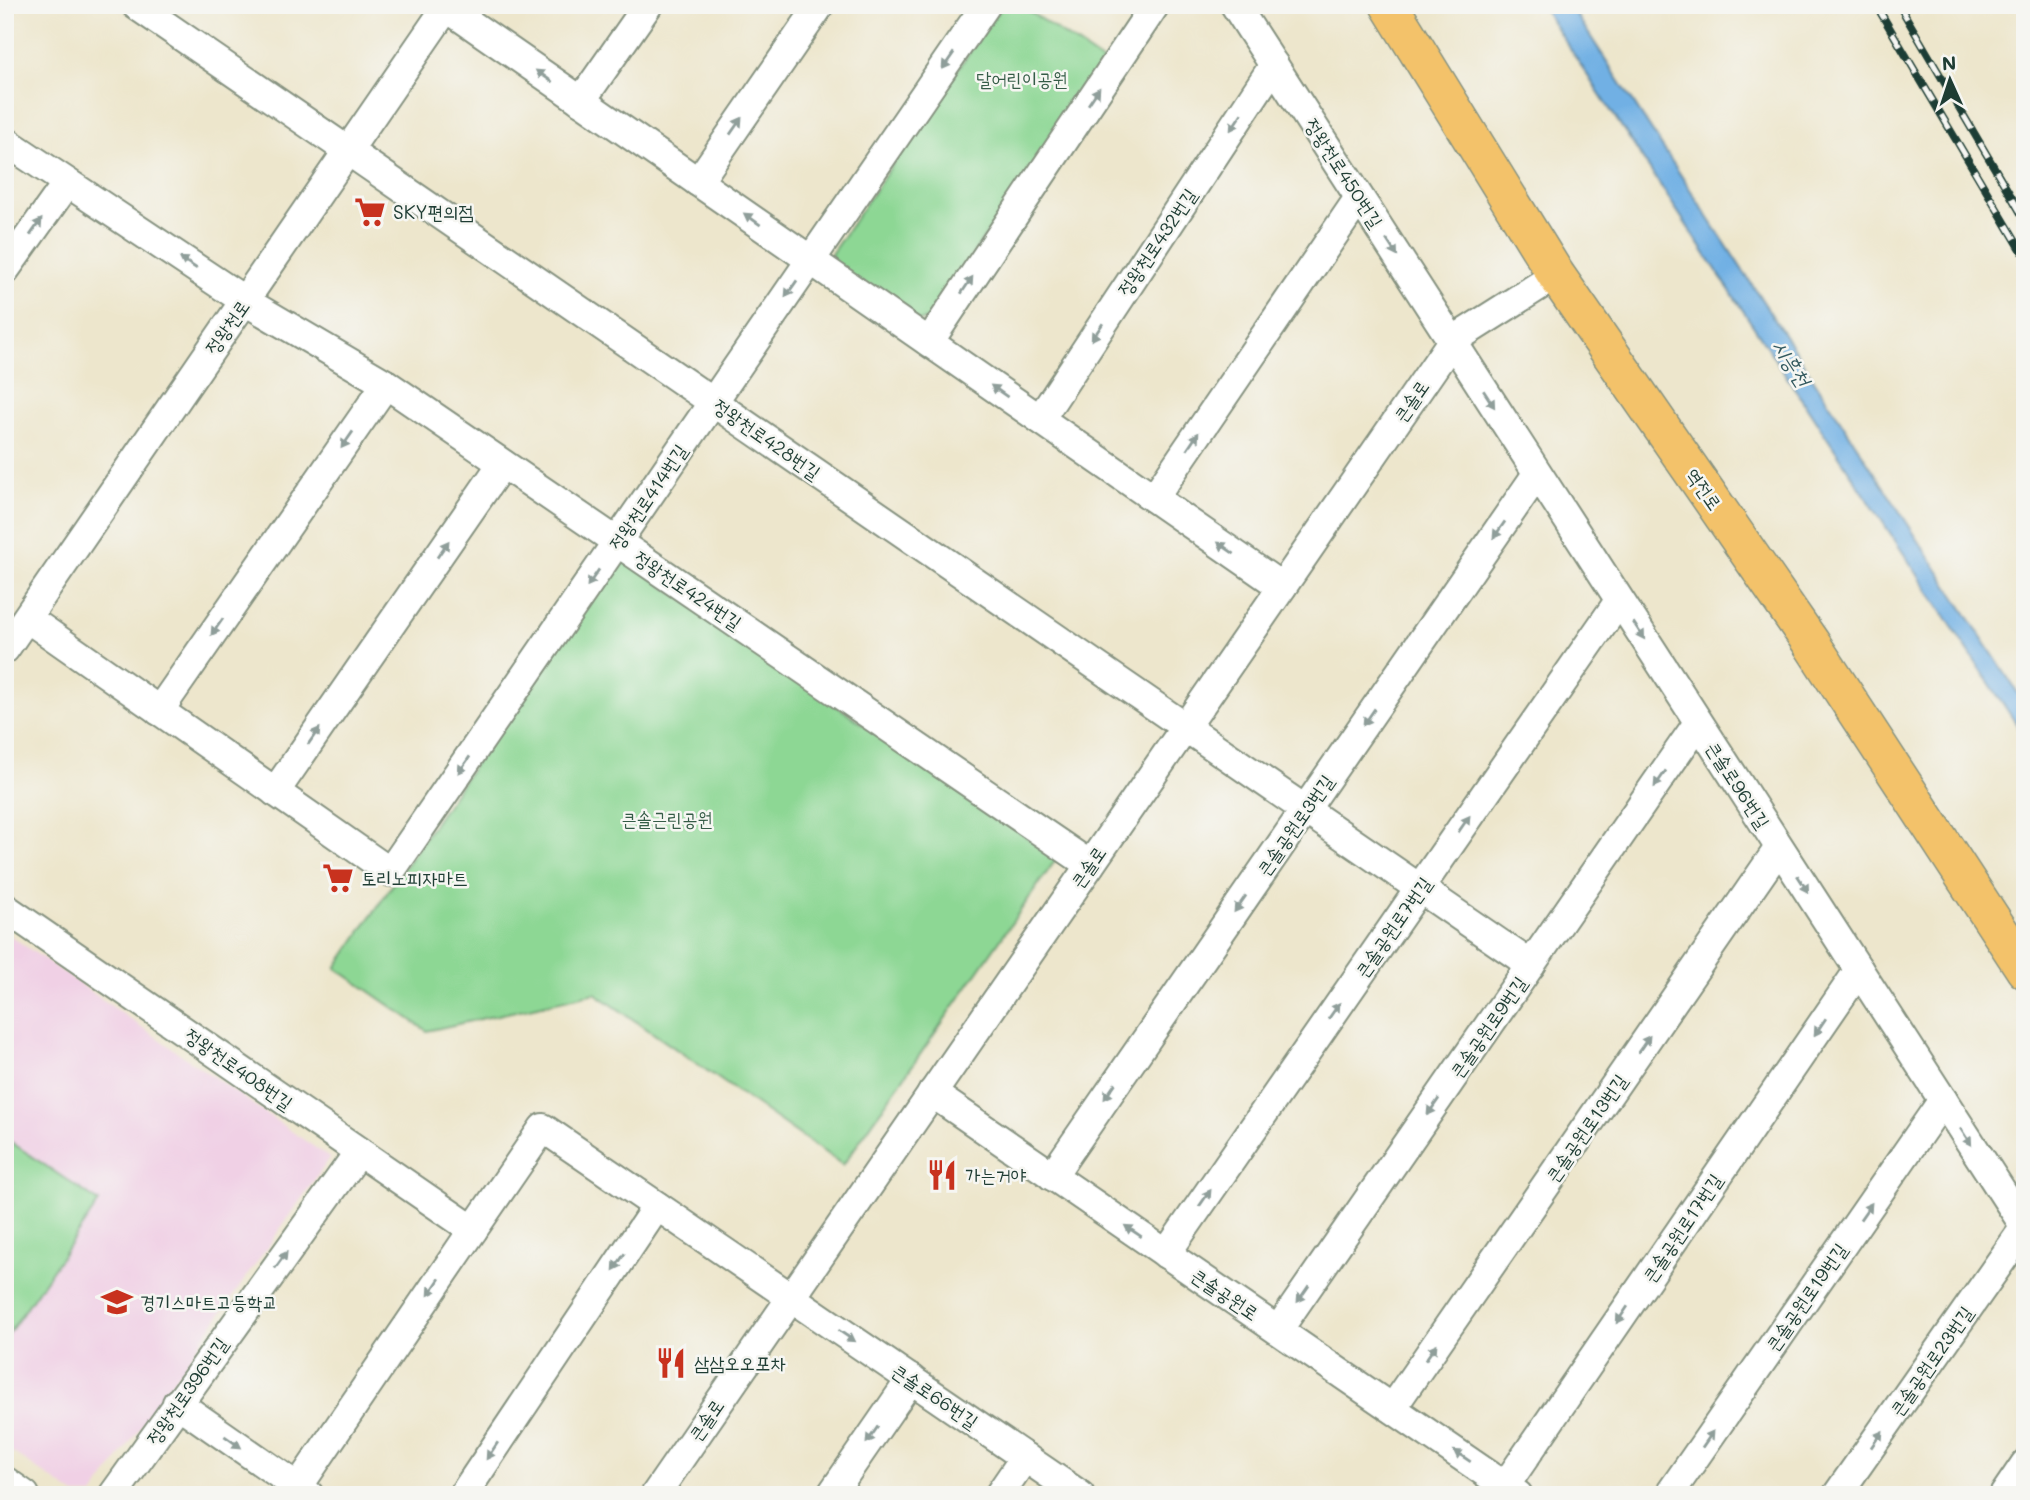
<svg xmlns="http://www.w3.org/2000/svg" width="2030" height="1500" viewBox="0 0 2030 1500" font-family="Mali,'Poor Story',sans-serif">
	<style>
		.built { fill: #f0d0e5 }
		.green { fill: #8dd794; stroke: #568a64; stroke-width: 2 }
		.water { fill: #71b0e4; stroke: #48768c; stroke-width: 2 }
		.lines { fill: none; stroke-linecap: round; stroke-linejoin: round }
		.minor-casing { stroke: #869280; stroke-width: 32 }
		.major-casing { stroke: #869280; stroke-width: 40 }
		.minor { stroke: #fff; stroke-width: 28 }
		.major { stroke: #f3c26a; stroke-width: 37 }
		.rail-casing { stroke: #1f3d34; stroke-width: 8 }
		.rail { stroke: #f6f6f2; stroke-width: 5; stroke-dasharray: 16; stroke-linecap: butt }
		.oneway { fill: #8f9e9a }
		.labels { text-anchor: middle; stroke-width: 5; stroke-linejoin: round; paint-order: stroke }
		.park-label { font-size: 19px; fill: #355c47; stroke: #f6f6f2 }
		.street-label { font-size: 19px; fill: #1f3d34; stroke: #f6f6f2 }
		.poi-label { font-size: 19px; fill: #1f3d34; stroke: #f6f6f2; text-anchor: start }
		.water-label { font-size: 21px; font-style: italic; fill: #345a60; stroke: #f6f6f2 }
	</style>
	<rect width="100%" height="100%" fill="#f6f6f2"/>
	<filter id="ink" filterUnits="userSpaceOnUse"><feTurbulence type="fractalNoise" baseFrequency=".0143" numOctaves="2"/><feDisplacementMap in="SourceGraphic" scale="14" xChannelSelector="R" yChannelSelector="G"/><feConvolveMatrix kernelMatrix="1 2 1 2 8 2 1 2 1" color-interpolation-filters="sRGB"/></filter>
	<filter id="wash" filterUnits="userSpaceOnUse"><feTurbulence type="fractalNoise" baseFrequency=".00686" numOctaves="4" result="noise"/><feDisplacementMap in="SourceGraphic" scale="28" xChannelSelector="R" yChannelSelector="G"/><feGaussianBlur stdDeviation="1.57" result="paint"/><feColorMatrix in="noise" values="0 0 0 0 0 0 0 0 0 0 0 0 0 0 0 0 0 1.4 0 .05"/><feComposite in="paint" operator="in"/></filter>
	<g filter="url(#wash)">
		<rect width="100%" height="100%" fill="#ede6cc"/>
		<!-- built -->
		<polygon class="built" points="5,932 330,1158 93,1495 75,1495 5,1447"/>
		<!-- green -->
		<g class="green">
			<polygon points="1002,5 1020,5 1105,63 928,319 915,322 833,268 831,254"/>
			<polygon points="617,554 1057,858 843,1165 595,993 427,1031 336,968"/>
			<polygon points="5,1138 99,1202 5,1339"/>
		</g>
		<!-- water -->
		<polygon class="water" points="1541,5 1570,5 2025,704 2025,737"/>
	</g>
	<g filter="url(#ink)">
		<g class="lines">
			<defs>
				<g id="minor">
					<polyline points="136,5 1531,965"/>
					<polyline points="443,5 1282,587"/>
					<polyline points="1235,5 2025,1227"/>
					<polyline points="581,101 648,5"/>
					<polyline points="5,141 245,301 386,384 1090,865"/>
					<polyline points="698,182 820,5"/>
					<polyline points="5,270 67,183"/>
					<polyline points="929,342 1155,5"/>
					<polyline points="1040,419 1274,65"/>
					<polyline points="1154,498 1359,198"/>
					<polyline points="27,618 390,872 986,5"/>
					<polyline points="5,649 448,5"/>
					<polyline points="159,711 386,384"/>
					<polyline points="275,792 502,464"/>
					<polyline points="5,908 473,1230 543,1128 1080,1495"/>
					<polyline points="932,1093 1518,1495"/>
					<polyline points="1052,1176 1537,474"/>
					<polyline points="1166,1254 1619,601"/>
					<polyline points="1278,1330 1698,723"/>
					<polyline points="177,1403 309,1495"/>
					<polyline points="1392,1408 1779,848"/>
					<polyline points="5,1481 25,1495"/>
					<polyline points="1505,1486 1859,970"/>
					<polyline points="298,1487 473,1230"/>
					<polyline points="113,1495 359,1152"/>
					<polyline points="463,1495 657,1206"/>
					<polyline points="655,1495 1452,341 1556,275"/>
					<polyline points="831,1495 911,1379"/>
					<polyline points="999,1495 1025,1457"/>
					<polyline points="1669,1495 1943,1100"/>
					<polyline points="1837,1495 2025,1227"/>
					<polyline points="2004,1495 2025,1464"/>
				</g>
				<polyline id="major" points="1389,5 1556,275 1811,643 2025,970"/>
			</defs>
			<!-- minor casing -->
			<use href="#minor" class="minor-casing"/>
			<!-- major casing -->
			<use href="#major" class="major-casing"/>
			<!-- minor -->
			<use href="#minor" class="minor"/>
			<!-- major -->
			<use href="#major" class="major"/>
			<defs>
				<g id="rail">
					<polyline points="1876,5 2025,256"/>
					<polyline points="1899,5 2025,220"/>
				</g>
			</defs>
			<!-- rail casing -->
			<use href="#rail" class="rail-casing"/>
			<!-- rail -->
			<use href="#rail" class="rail"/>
		</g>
		<!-- one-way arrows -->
		<defs><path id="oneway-solid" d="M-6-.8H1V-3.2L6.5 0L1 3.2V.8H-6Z" transform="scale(1.75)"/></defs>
		<g class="oneway">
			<use href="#oneway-solid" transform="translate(948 61) rotate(125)"/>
			<use href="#oneway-solid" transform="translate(544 76) rotate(-145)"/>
			<use href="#oneway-solid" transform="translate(1094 96) rotate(-56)"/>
			<use href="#oneway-solid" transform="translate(1236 122) rotate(124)"/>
			<use href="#oneway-solid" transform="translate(736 126) rotate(-55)"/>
			<use href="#oneway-solid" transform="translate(752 219) rotate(-145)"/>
			<use href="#oneway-solid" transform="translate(36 227) rotate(-55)"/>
			<use href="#oneway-solid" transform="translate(1392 248) rotate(57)"/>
			<use href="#oneway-solid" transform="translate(188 263) rotate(-147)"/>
			<use href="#oneway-solid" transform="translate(967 285) rotate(-56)"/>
			<use href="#oneway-solid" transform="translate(791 289) rotate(125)"/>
			<use href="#oneway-solid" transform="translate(1097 332) rotate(124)"/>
			<use href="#oneway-solid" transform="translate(999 391) rotate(-145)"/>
			<use href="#oneway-solid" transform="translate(1489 399) rotate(57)"/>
			<use href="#oneway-solid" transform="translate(347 440) rotate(125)"/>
			<use href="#oneway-solid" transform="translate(1193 441) rotate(-56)"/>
			<use href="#oneway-solid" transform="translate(1499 530) rotate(125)"/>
			<use href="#oneway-solid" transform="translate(1226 548) rotate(-145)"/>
			<use href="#oneway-solid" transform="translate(443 549) rotate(-55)"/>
			<use href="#oneway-solid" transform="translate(593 578) rotate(125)"/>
			<use href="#oneway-solid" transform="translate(217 627) rotate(125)"/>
			<use href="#oneway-solid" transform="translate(1639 631) rotate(57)"/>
			<use href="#oneway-solid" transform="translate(1369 717) rotate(125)"/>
			<use href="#oneway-solid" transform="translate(314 736) rotate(-55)"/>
			<use href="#oneway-solid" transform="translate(464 765) rotate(125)"/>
			<use href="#oneway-solid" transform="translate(1660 779) rotate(125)"/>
			<use href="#oneway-solid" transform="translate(1464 824) rotate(-55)"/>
			<use href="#oneway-solid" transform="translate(1803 884) rotate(57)"/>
			<use href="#oneway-solid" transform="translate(1240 904) rotate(125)"/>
			<use href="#oneway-solid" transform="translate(1334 1011) rotate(-55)"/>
			<use href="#oneway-solid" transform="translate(1820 1027) rotate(124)"/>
			<use href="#oneway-solid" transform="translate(1644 1044) rotate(-55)"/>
			<use href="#oneway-solid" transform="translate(1110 1091) rotate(125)"/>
			<use href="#oneway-solid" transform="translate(1433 1107) rotate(125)"/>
			<use href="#oneway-solid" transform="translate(1966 1137) rotate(57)"/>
			<use href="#oneway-solid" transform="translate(1205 1198) rotate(-55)"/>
			<use href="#oneway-solid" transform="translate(1866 1211) rotate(-55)"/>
			<use href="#oneway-solid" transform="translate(1133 1231) rotate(-146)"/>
			<use href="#oneway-solid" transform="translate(281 1260) rotate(-54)"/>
			<use href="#oneway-solid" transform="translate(619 1262) rotate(124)"/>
			<use href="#oneway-solid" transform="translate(434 1287) rotate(124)"/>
			<use href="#oneway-solid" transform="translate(1303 1294) rotate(125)"/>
			<use href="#oneway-solid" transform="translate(1622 1315) rotate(124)"/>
			<use href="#oneway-solid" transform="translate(847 1336) rotate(34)"/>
			<use href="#oneway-solid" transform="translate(1431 1352) rotate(-55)"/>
			<use href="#oneway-solid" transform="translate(872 1435) rotate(125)"/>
			<use href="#oneway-solid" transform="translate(1708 1439) rotate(-55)"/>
			<use href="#oneway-solid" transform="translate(1877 1439) rotate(-55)"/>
			<use href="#oneway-solid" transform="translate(233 1442) rotate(35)"/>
			<use href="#oneway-solid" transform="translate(492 1451) rotate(124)"/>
			<use href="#oneway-solid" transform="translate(1462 1456) rotate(-146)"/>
		</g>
	</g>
	<!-- icons -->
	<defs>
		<symbol id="supermarket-bare" viewBox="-9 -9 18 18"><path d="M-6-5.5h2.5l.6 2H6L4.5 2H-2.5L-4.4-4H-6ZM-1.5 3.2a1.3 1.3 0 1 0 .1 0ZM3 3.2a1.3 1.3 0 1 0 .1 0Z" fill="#c8321e" stroke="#f6f6f2" stroke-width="2.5" paint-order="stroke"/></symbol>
		<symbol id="restaurant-bare" viewBox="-9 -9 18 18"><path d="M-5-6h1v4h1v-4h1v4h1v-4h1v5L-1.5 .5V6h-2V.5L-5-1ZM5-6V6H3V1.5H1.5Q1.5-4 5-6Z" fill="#c8321e" stroke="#f6f6f2" stroke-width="2.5" paint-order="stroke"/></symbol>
		<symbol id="school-bare" viewBox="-9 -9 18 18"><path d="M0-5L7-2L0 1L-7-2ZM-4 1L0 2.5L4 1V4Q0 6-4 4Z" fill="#c8321e" stroke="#f6f6f2" stroke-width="2.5" paint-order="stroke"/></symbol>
	</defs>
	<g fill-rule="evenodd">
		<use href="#supermarket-bare" x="348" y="190" width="44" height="44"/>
		<use href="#supermarket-bare" x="316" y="856" width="44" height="44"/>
		<use href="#restaurant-bare" x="920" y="1153" width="44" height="44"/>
		<use href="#school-bare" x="95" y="1280" width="44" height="44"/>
		<use href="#restaurant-bare" x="649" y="1341" width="44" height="44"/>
	</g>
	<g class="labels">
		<!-- park labels -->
		<g class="park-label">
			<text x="1022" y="86">달어린이공원</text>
			<text x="667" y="826">큰솔근린공원</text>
		</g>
		<!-- street labels -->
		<g class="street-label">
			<text transform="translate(1344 173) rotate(57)" y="7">정왕천로450번길</text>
			<text transform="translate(1157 242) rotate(-56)" y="7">정왕천로432번길</text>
			<text transform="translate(227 327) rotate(-55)" y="7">정왕천로</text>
			<text transform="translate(1411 401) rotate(-55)" y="7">큰솔로</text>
			<text transform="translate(767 439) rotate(35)" y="7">정왕천로428번길</text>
			<text transform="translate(1704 489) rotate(55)" y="7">역전로</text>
			<text transform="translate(648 497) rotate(-56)" y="7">정왕천로414번길</text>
			<text transform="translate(688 590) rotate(34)" y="7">정왕천로424번길</text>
			<text transform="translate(1738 785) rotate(57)" y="7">큰솔로96번길</text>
			<text transform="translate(1295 825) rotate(-55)" y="7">큰솔공원로3번길</text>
			<text transform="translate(1088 867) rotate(-55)" y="7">큰솔로</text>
			<text transform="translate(1393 927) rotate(-55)" y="7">큰솔공원로7번길</text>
			<text transform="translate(1488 1027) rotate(-55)" y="7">큰솔공원로9번길</text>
			<text transform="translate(239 1069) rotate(35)" y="7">정왕천로408번길</text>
			<text transform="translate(1586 1128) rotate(-55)" y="7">큰솔공원로13번길</text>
			<text transform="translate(1682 1228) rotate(-56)" y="7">큰솔공원로17번길</text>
			<text transform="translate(1225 1294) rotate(34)" y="7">큰솔공원로</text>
			<text transform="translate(1806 1297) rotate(-55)" y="7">큰솔공원로19번길</text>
			<text transform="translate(1931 1361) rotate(-55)" y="7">큰솔공원로23번길</text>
			<text transform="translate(187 1391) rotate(-55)" y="7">정왕천로396번길</text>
			<text transform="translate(935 1396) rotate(34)" y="7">큰솔로66번길</text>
			<text transform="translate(706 1420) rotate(-55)" y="7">큰솔로</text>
		</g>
		<!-- poi labels -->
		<g class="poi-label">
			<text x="393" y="219">SKY편의점</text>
			<text x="361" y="885">토리노피자마트</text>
			<text x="965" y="1182">가는거야</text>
			<text x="140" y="1309">경기스마트고등학교</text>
			<text x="694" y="1370">삼삼오오포차</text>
		</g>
		<!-- water labels -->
		<g class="water-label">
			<text transform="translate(1791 363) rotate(57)" y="7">시흥천</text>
		</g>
	</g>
	<!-- margin -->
	<rect width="2030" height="1500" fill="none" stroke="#f6f6f2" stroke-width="28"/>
	<!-- north arrow -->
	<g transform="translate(1950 80) rotate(357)" stroke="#f6f6f2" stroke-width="5" paint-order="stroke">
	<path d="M0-5L12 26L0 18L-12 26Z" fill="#1f3d34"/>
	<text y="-10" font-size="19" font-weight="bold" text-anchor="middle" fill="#1f3d34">N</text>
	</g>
</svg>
